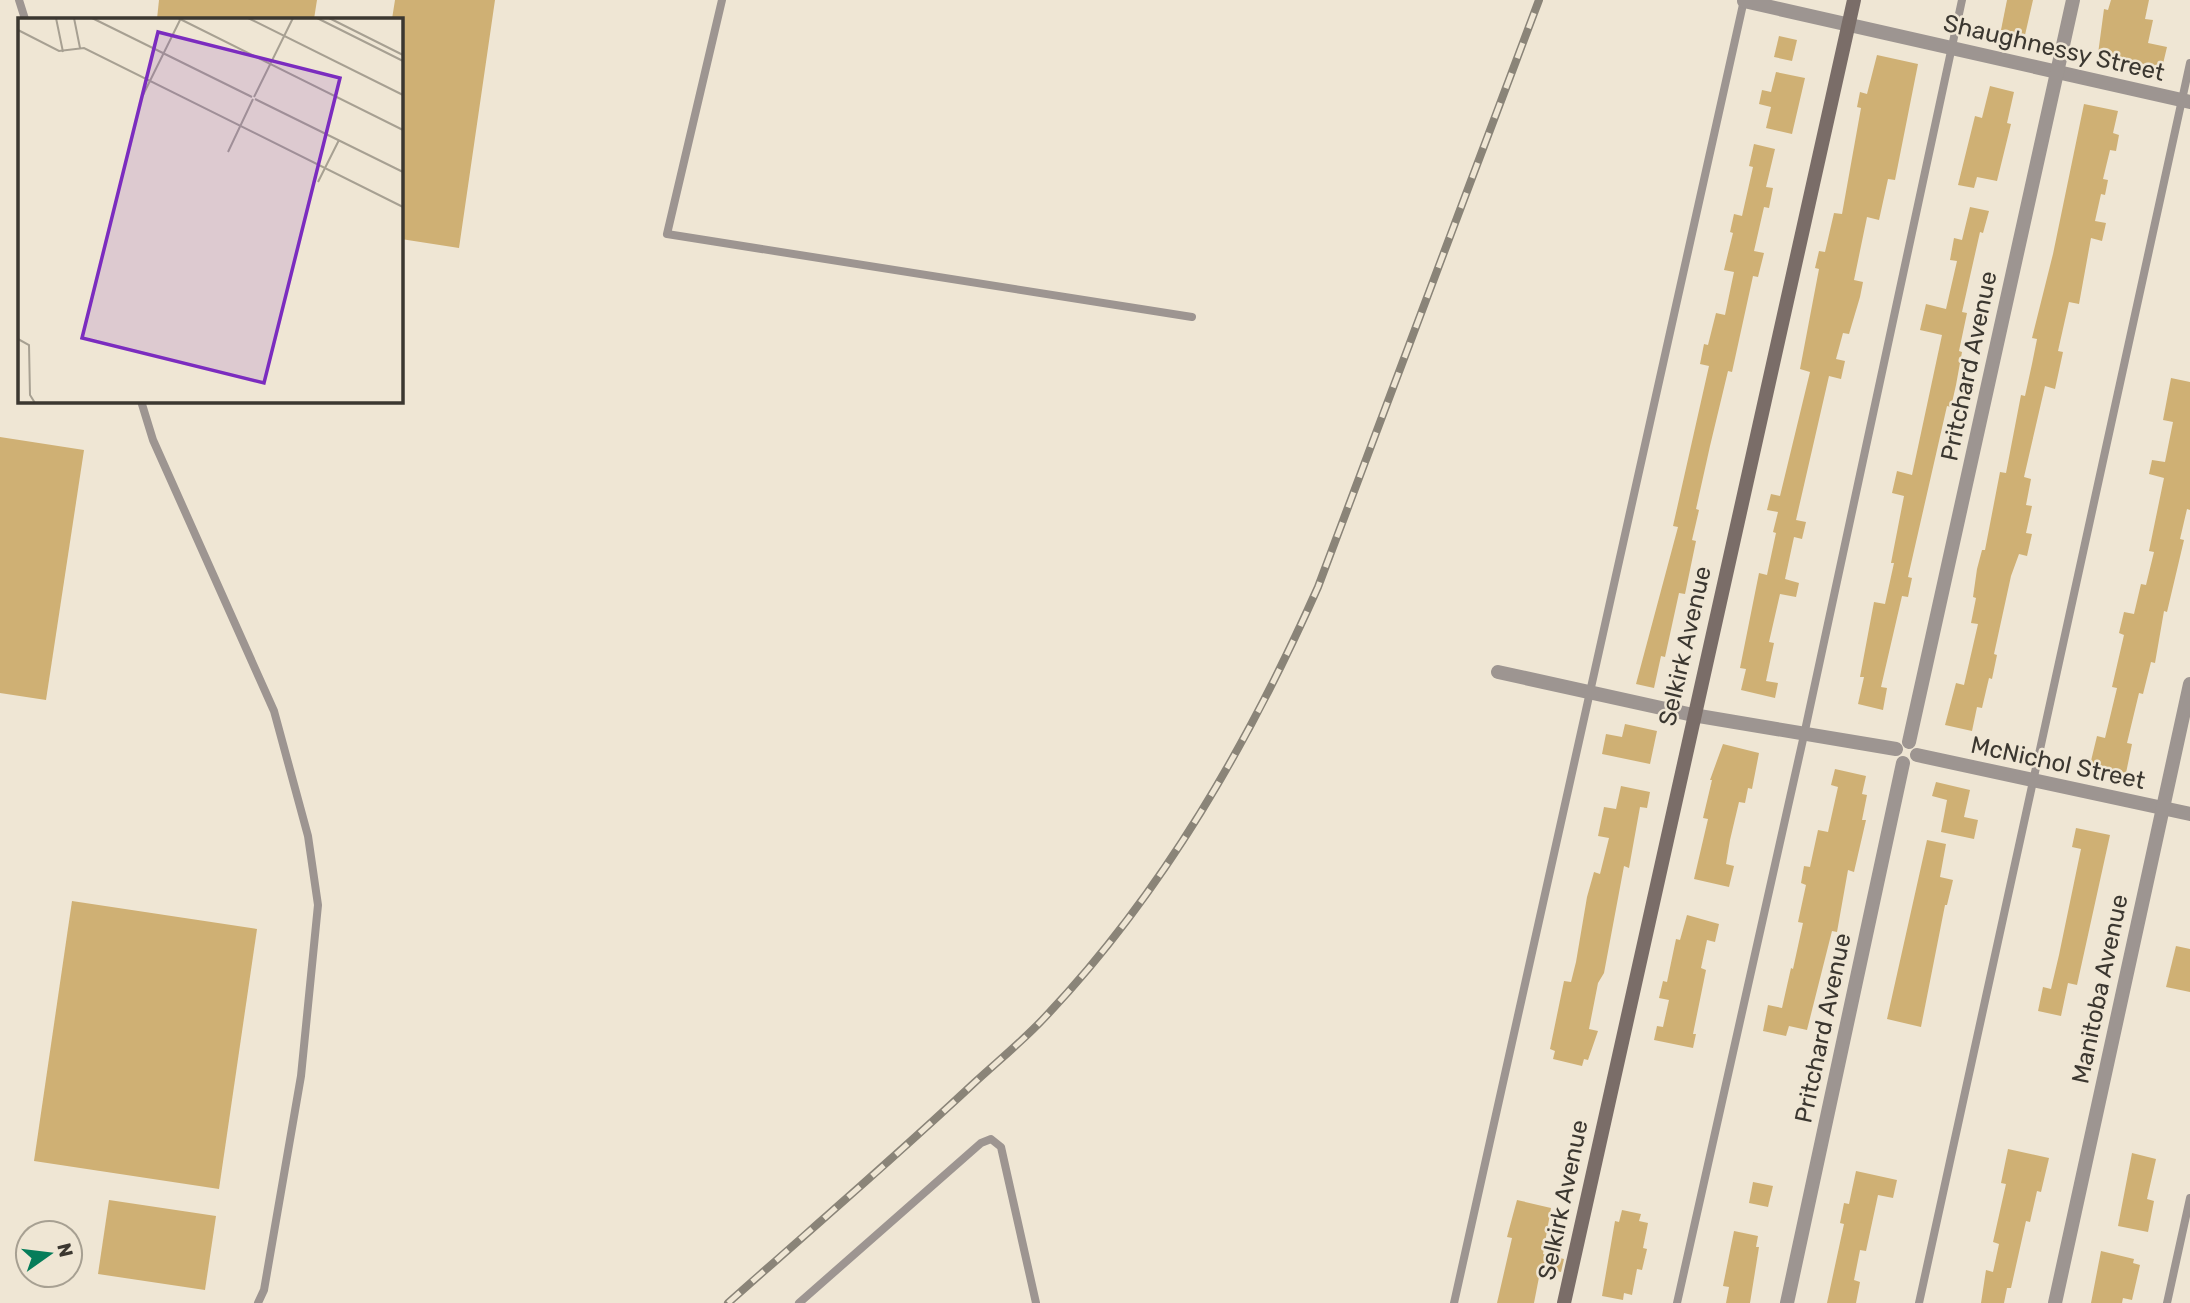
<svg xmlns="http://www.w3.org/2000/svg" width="2190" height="1303" viewBox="0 0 2190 1303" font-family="Rubik,sans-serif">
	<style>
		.building { fill: #cfb074 }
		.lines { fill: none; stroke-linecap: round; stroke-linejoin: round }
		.lane { stroke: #9d9591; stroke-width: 8 }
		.street { stroke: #9d9591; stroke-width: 14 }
		.secondary { stroke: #7a6d68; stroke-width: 14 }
		.rail-casing { stroke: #8a8478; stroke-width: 8 }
		.rail { stroke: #efe6d4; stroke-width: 5; stroke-dasharray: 16; stroke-linecap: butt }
		.labels { text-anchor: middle; stroke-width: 5; stroke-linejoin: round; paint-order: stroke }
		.street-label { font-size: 24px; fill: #3b3730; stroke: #efe6d4 }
		.inset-road { fill: none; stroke: #a7a092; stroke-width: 2 }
		.view { fill: #7b2cbf; fill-opacity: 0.15; stroke: #7b2cbf; stroke-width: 3.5 }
		.inset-edge { fill: none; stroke: #3b3730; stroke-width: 3.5 }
	</style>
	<rect width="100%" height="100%" fill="#efe6d4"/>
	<!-- building -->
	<g class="building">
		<polygon points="159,0 317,0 314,19 157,19"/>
		<polygon points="395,0 495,0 459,248 401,239 401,19 392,19"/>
		<polygon points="2007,0 2033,0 2025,35 2001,30"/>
		<polygon points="2111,0 2149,0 2145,19 2153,20 2148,43 2167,47 2162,68 2098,54 2104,9 2108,10"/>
		<polygon points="1779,36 1797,40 1792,61 1774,57"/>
		<polygon points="1877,55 1918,64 1895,180 1888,179 1879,220 1867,217 1854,280 1863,282 1860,297 1849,334 1843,333 1836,359 1845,361 1841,379 1829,376 1796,520 1806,522 1802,539 1794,537 1785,579 1799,583 1796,597 1780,594 1769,642 1774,643 1766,681 1778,683 1775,698 1741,690 1746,669 1740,668 1759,573 1767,575 1776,533 1773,532 1778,512 1767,510 1771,494 1780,496 1810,372 1800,369 1819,269 1815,268 1819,251 1825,252 1834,213 1842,214 1861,108 1857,107 1860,92 1867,94"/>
		<polygon points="1776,72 1805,78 1792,134 1766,128 1771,107 1759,104 1762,90 1771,92"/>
		<polygon points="1990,86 2014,92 2007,123 2011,124 1997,181 1977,177 1974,188 1958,185 1975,116 1982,118"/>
		<polygon points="2084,104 2118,111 2113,133 2119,135 2116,151 2110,150 2103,179 2108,180 2105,195 2101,194 2095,221 2106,223 2102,241 2091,238 2079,304 2069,302 2058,351 2063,352 2055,389 2045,386 2024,477 2031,479 2026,505 2032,506 2026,533 2032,534 2027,556 2019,554 2011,576 1994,654 1997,655 1992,679 1989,678 1982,708 1977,707 1972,731 1945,725 1956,683 1964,685 1978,624 1971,623 1976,598 1973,597 1977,569 1982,550 1985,550 2000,472 2006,473 2021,395 2025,396 2032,364 2037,339 2032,338 2053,254"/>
		<polygon points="1754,144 1775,149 1766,187 1773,188 1769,208 1764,207 1754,251 1764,253 1758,277 1753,276 1732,372 1728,371 1710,446 1696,509 1699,510 1692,540 1696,541 1685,594 1679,593 1665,657 1661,656 1654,688 1636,684 1678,527 1673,526 1709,366 1700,364 1704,344 1708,345 1716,313 1725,315 1734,272 1724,270 1733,233 1730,232 1734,214 1742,216 1753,167 1749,166"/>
		<polygon points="1970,207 1989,211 1983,233 1980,232 1962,312 1967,313 1959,351 1962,352 1956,385 1951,407 1947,406 1908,577 1912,578 1908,597 1902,596 1881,687 1887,688 1883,710 1858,704 1864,677 1860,677 1874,602 1885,604 1894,563 1891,563 1904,496 1892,493 1897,471 1912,475 1942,335 1920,330 1926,304 1946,309 1957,261 1950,260 1954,238 1962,240"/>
		<polygon points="2171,378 2190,382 2190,510 2187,509 2180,539 2184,540 2167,612 2164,611 2155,663 2151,662 2143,694 2139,693 2127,743 2132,744 2126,773 2090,765 2097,736 2105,738 2117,688 2112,687 2124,635 2119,633 2124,612 2134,614 2141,584 2146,585 2154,552 2149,551 2164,478 2149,474 2152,460 2165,462 2173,422 2163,420"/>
		<polygon points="0,437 84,450 46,700 0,693"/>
		<polygon points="1625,724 1657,731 1650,764 1602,754 1606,734 1622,737"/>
		<polygon points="1723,744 1759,753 1752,789 1748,788 1745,803 1739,802 1730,840 1726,864 1734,866 1729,887 1694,879 1708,819 1703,818 1712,780 1710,780"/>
		<polygon points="1835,769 1866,776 1862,794 1867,795 1862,820 1866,820 1854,872 1848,870 1837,932 1832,931 1807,1030 1789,1026 1786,1036 1763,1031 1768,1005 1782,1008 1791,968 1793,969 1803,923 1798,922 1806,885 1801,883 1804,866 1810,867 1818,830 1828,832 1838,787 1831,785"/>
		<polygon points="1936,782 1970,790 1964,817 1978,820 1974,839 1941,832 1947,800 1932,796"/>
		<polygon points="1621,786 1650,792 1647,808 1640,807 1629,868 1624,866 1604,973 1598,983 1589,1029 1598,1031 1588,1060 1584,1059 1582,1066 1553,1059 1555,1051 1550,1049 1564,981 1571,982 1576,962 1587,897 1594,872 1600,874 1609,838 1598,836 1604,807 1616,809"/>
		<polygon points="2076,828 2110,835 2077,985 2068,983 2061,1016 2038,1011 2043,987 2051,989 2059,955 2081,849 2072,847"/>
		<polygon points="1927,840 1946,844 1940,877 1953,880 1947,905 1945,905 1921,1027 1887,1019"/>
		<polygon points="72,901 257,929 219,1189 34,1161"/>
		<polygon points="1687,915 1719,924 1715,942 1707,940 1701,968 1706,970 1693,1034 1696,1034 1693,1048 1654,1040 1657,1026 1663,1027 1669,1000 1659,998 1663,981 1667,982 1676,939 1680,940"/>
		<polygon points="2176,946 2190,949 2190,992 2166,987"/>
		<polygon points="2008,1149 2049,1158 2041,1192 2037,1191 2030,1222 2026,1221 2011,1288 2007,1288 2004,1303 1981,1303 1986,1270 1993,1272 1999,1244 1993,1242 2006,1184 2001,1183"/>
		<polygon points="2132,1153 2156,1159 2147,1199 2154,1201 2148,1232 2118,1226"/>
		<polygon points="1856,1171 1897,1180 1893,1198 1878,1195 1866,1251 1860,1250 1854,1280 1860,1282 1856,1303 1827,1303 1844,1224 1840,1223 1844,1203 1849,1204"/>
		<polygon points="1753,1182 1773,1186 1768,1207 1749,1203"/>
		<polygon points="109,1200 216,1216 205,1290 98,1274"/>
		<polygon points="1517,1200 1551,1208 1543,1254 1564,1259 1561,1272 1541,1267 1534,1303 1497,1303 1512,1238 1507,1237"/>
		<polygon points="1622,1210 1641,1214 1639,1221 1648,1223 1643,1248 1647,1249 1642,1270 1637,1269 1632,1295 1624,1293 1623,1300 1602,1296 1615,1221 1619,1222"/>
		<polygon points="1734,1231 1758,1236 1756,1247 1759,1247 1750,1303 1726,1303 1729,1287 1723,1286"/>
		<polygon points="2101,1251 2134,1259 2133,1263 2140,1265 2132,1300 2123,1298 2122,1303 2091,1303"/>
	</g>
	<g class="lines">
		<!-- lane -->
		<g class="lane">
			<polyline points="19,0 25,19"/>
			<polyline points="722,0 667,234 1192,317"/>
			<polyline points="141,401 153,440 274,711 308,836 318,905 301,1076 264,1290 258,1303"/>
			<polyline points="799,1303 981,1143 991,1139 1001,1147 1036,1303"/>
			<polyline points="1454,1303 1744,0"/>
			<polyline points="1677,1303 1804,735 1962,0"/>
			<polyline points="1919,1303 2190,63"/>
			<polyline points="2167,1303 2190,1198"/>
		</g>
		<!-- street -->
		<g class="street">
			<polyline points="1744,1 2190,102"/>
			<polyline points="1498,672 1693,715 1896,749"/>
			<polyline points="1909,742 2073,0"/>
			<polyline points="1917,755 2190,814"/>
			<polyline points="1787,1303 1903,763"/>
			<polyline points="2055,1303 2190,684"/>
		</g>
		<!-- secondary -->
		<polyline class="secondary" points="1564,1303 1854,0"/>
		<defs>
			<path id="rail" d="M728 1303C810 1230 893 1159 973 1084 998 1061 1024 1040 1047 1015 1164 891 1249 742 1318 587L1539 0"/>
		</defs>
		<!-- rail casing -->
		<use href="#rail" class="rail-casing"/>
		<!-- rail -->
		<use href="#rail" class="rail"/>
	</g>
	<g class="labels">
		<!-- street labels -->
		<g class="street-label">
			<text transform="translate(2054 48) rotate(13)" y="8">Shaughnessy Street</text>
			<text transform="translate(1969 366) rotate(-78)" y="8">Pritchard Avenue</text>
			<text transform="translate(1685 646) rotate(-77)" y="8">Selkirk Avenue</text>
			<text transform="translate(2058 763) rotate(12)" y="8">McNichol Street</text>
			<text transform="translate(2100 989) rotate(-78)" y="8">Manitoba Avenue</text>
			<text transform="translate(1823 1028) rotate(-78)" y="8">Pritchard Avenue</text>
			<text transform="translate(1563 1200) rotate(-78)" y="8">Selkirk Avenue</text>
		</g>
	</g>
	<!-- overview -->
	<g transform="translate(18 18)">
		<rect width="385" height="385" fill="#efe6d4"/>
		<path class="inset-road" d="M38 0 45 34M56 0 62 30M74 0 234 79M160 0 385 112M230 0 385 77M299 0 385 43M311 0 385 37M0 12 41 33 66 30 385 189M125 77 163 0M236 79 275 0M237 81 385 154M210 134 235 81M300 164 321 122M0 321 11 327 12 377 17 385"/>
		<path class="view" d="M140 14 322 60 246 365 64 320Z"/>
		<rect width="385" height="385" class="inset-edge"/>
	</g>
	<!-- north arrow -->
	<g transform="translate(49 1254) rotate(76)"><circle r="33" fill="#efe6d4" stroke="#a7a092" stroke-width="2"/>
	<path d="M0-5L12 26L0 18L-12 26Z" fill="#067d5a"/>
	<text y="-10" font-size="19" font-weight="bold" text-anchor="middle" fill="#3b3730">N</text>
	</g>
</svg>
